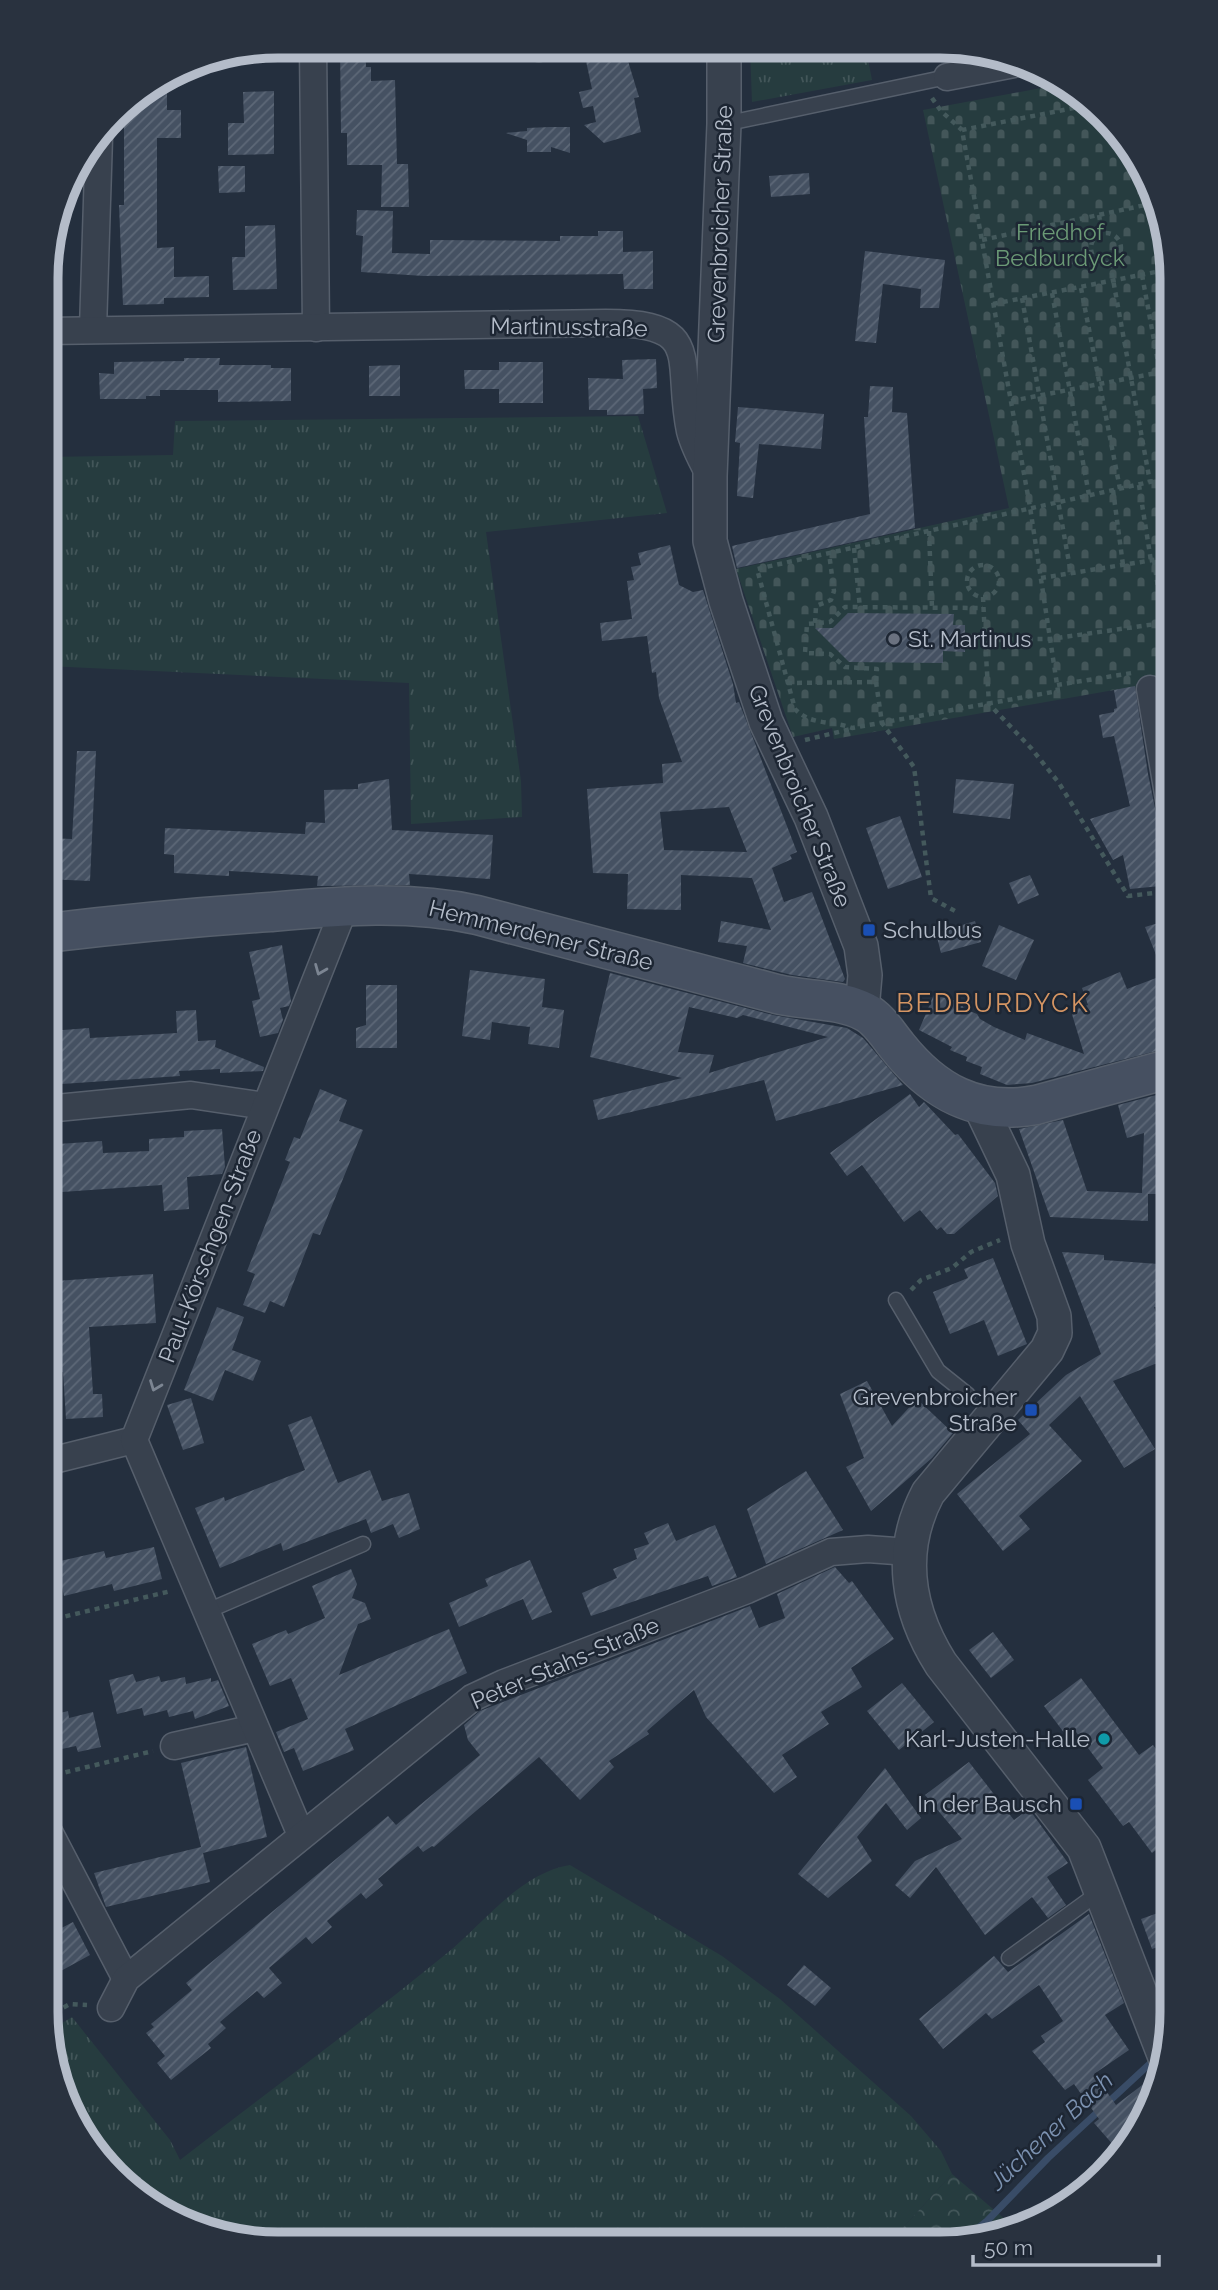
<svg xmlns="http://www.w3.org/2000/svg" width="1218" height="2290" viewBox="0 0 1218 2290" font-family="Raleway,sans-serif">
	<style>
		.grass { fill: url(#grass-tufts) }
		.forest { fill: url(#forest-crowns) }
		.cemetery { fill: url(#cemetery-stones) }
		.lines { fill: none; stroke-linecap: round; stroke-linejoin: round }
		.stream { stroke: #394c67; stroke-width: 7 }
		.building { fill: url(#building-hatch); fill-rule: evenodd }
		.service-casing { stroke: #565f6c; stroke-width: 17 }
		.minor-casing { stroke: #565f6c; stroke-width: 29 }
		.tertiary-casing { stroke: #565f6c; stroke-width: 36 }
		.secondary-casing { stroke: #565f6c; stroke-width: 41 }
		.path { stroke: #44595c; stroke-width: 4.5; stroke-dasharray: 5 5; stroke-linecap: butt }
		.service { stroke: #38414e; stroke-width: 14 }
		.minor { stroke: #38414e; stroke-width: 26 }
		.tertiary { stroke: #38414e; stroke-width: 33 }
		.secondary { stroke: #465061; stroke-width: 38 }
		.oneway { stroke: #7c8592 }
		.worship-dot { fill: #6b7280; stroke: #1d2633; stroke-width: 2.5 }
		.transit-dot { fill: #1a4fb4; stroke: #1d2633; stroke-width: 2.5 }
		.culture-dot { fill: #0f9aa8; stroke: #1d2633; stroke-width: 2.5 }
		.labels { text-anchor: middle; stroke-width: 5; stroke-linejoin: round; paint-order: stroke }
		.street-label { font-size: 23px; fill: #b4bcc9; stroke: #1d2633 }
		.park-label { font-size: 23px; fill: #6b9a76; stroke: #1d2633 }
		.poi-label { font-size: 23px; fill: #b4bcc9; stroke: #1d2633; text-anchor: end }
		.water-label { font-size: 24px; font-style: italic; fill: #7c92b1; stroke: #1d2633 }
		.quarter-label { font-size: 26px; letter-spacing: 2px; fill: #d59563; stroke: #1d2633 }
		.rim { fill: none; stroke: #b4bcc9; stroke-width: 9 }
	</style>
	<defs>
		<pattern id="grass-tufts" width="24" height="20" patternUnits="userSpaceOnUse" patternTransform="scale(1.75)"><rect width="24" height="20" fill="#263c3f"/><path d="M3 7l-1-3M5 7V3M7 7l1-3M15 17l-1-3M17 17v-4M19 17l1-3" fill="none" stroke="#435659"/></pattern>
		<pattern id="forest-crowns" width="20" height="18" patternUnits="userSpaceOnUse" patternTransform="scale(1.75)"><rect width="20" height="18" fill="#263c3f"/><path d="M2 6a3 3 0 1 1 6 0M12 15a3 3 0 1 1 6 0" fill="none" stroke="#435659"/></pattern>
		<pattern id="cemetery-stones" width="16" height="16" patternUnits="userSpaceOnUse" patternTransform="scale(1.75)"><rect width="16" height="16" fill="#263c3f"/><path d="M2 7V4a2 2 0 0 1 4 0v3zM10 15v-3a2 2 0 0 1 4 0v3z" fill="#435659"/></pattern>
		<pattern id="building-hatch" width="6" height="6" patternUnits="userSpaceOnUse" patternTransform="scale(1.75)"><rect width="6" height="6" fill="#455162"/><path d="M-1 1l2-2M0 6l6-6M5 7l2-2" fill="none" stroke="#5d6877"/></pattern>
	</defs>
	<rect width="100%" height="100%" fill="#242f3e"/>
	<!-- grass -->
	<g class="grass">
		<polygon points="750,48 866,49 872,80 752,102"/>
		<polygon points="638,416 667,513 486,532 521,781 522,817 411,824 409,683 47,666 47,457 173,455 175,421"/>
		<path d="M570 1865 722 1956 780 1999 911 2116 941 2151 952 2174 888 2244 247 2242 176 2221 125 2187 58 2086 49 2031 72 2017 170 2140 180 2160C269 2091 359 2025 446 1954 484 1923 520 1873 570 1865Z"/>
	</g>
	<!-- forest -->
	<polygon class="forest" points="952,2174 1006,2220 990,2236 940,2244 888,2244"/>
	<!-- cemetery -->
	<polygon class="cemetery" points="1057,85 1094,104 1160,204 1172,278 1172,684 1114,690 834,739 832,728 793,737 736,569 1009,508 923,110"/>
	<g class="lines">
		<!-- stream -->
		<polyline class="stream" points="962,2241 987,2221 1048,2158 1156,2058"/>
	</g>
	<!-- building -->
	<g class="building">
		<polygon points="340,46 365,46 366,67 371,67 371,81 395,80 397,164 408,164 409,207 381,207 382,165 347,165 347,133 341,133"/>
		<polygon points="583,47 624,48 639,97 634,98 641,132 604,143 584,125 596,122 593,106 583,108 579,92 592,89"/>
		<polygon points="167,77 167,110 181,110 181,138 157,138 157,248 174,247 174,277 209,276 209,297 164,298 164,304 123,305 119,205 124,205 124,105"/>
		<polygon points="274,91 274,154 228,155 228,123 244,123 243,92"/>
		<polygon points="550,127 570,127 570,153 551,147 551,152 527,152 527,140 506,133 527,131 527,128"/>
		<polygon points="218,166 245,166 245,192 219,193"/>
		<polygon points="809,173 810,194 771,197 769,176"/>
		<polygon points="357,210 393,211 392,253 430,254 430,240 560,241 560,236 598,236 598,231 623,231 623,252 653,251 653,289 624,289 623,274 424,276 361,272 363,236 356,235"/>
		<polygon points="275,225 277,289 233,290 232,257 245,257 245,226"/>
		<polygon points="865,251 945,260 939,308 920,308 921,289 883,284 876,343 855,341"/>
		<polygon points="184,358 220,358 219,365 271,365 271,368 291,368 291,401 218,402 218,390 160,390 160,396 146,396 146,399 100,399 99,373 114,374 114,362 184,361"/>
		<polygon points="656,359 657,388 643,389 644,414 607,415 607,410 589,410 588,378 623,379 622,360"/>
		<polygon points="499,362 543,362 543,403 499,403 499,389 465,389 464,370 499,370"/>
		<polygon points="400,365 400,396 369,396 369,366"/>
		<polygon points="870,386 893,387 892,412 907,413 915,528 737,568 732,546 870,514 864,417 868,417"/>
		<polygon points="738,407 824,414 821,449 759,444 753,498 737,496 740,443 735,442"/>
		<path d="M670 545 679 585 693 592 703 590 733 684 736 703 739 702 797 852 790 855 792 859 772 868 784 902 812 892 845 979 843 982 792 975 743 963 747 946 718 942 721 921 771 930 752 878 681 875V910L627 909 628 874 593 873 587 789 663 783 662 764 682 762 659 698 656 672 652 673 647 636 602 641 600 623 632 619 627 581 634 580 631 567 641 565 638 553ZM729 807 747 852 664 850 660 812Z"/>
		<polygon points="848,613 954,614 953,625 965,625 965,652 943,651 943,663 849,662 815,628 833,628"/>
		<polygon points="1135,686 1148,774 1171,885 1130,889 1123,855 1113,860 1090,819 1130,806 1114,736 1103,738 1099,715 1114,712 1114,709 1117,708 1114,690"/>
		<polygon points="77,751 96,751 90,881 47,879 47,838 72,839"/>
		<polygon points="389,779 392,830 493,835 490,879 409,874 410,885 317,886 318,876 229,871 229,876 174,873 174,855 164,854 165,828 305,834 306,822 325,823 324,790 358,789 358,784"/>
		<polygon points="956,779 1014,784 1010,819 953,813"/>
		<polygon points="900,816 922,877 888,889 866,828"/>
		<polygon points="1030,875 1039,895 1018,904 1009,883"/>
		<polygon points="1172,919 1172,1047 1032,1083 1007,1085 980,1074 982,1067 966,1061 967,1057 950,1050 952,1047 919,1030 935,992 962,1004 964,1009 977,1014 980,1019 994,1027 1025,1040 1027,1033 1084,1054 1071,1011 1088,1005 1082,988 1120,972 1127,989 1164,975 1145,927"/>
		<polygon points="975,921 981,942 941,953 936,933"/>
		<polygon points="999,925 1034,940 1016,980 982,966"/>
		<polygon points="282,945 291,1001 289,1006 280,1008 283,1020 278,1033 260,1037 252,1001 260,999 249,952"/>
		<polygon points="470,970 545,979 542,1007 564,1010 559,1048 528,1044 530,1027 512,1025 492,1022 490,1040 462,1036"/>
		<path d="M610 973 773 1015 847 1028 863 1038 903 1085 776 1121 764 1080 598 1120 593 1100 682 1078 590 1057ZM689 1007 737 1018 743 1015 828 1037 709 1073 714 1055 678 1052Z"/>
		<polygon points="366,985 397,985 397,1048 356,1048 356,1028 366,1025"/>
		<polygon points="196,1010 198,1041 216,1040 215,1047 264,1067 263,1071 220,1073 220,1069 179,1071 180,1076 47,1085 47,1047 52,1046 50,1031 89,1028 90,1038 177,1033 176,1011"/>
		<polygon points="320,1089 347,1100 339,1121 363,1130 320,1235 313,1233 284,1307 270,1301 265,1313 243,1305 255,1274 247,1271 290,1162 285,1160 294,1137 300,1139"/>
		<polygon points="1172,1091 1172,1160 1167,1160 1166,1194 1148,1194 1148,1221 1050,1217 1019,1129 1063,1120 1087,1191 1142,1193 1144,1133 1127,1138 1118,1105"/>
		<polygon points="910,1094 919,1107 924,1102 955,1135 958,1134 995,1183 998,1196 954,1234 947,1234 941,1227 937,1230 920,1210 904,1222 862,1165 847,1176 830,1153"/>
		<polygon points="222,1129 225,1167 222,1174 187,1177 189,1209 164,1211 162,1185 62,1192 58,1144 102,1141 103,1153 149,1151 149,1139 184,1137 184,1131"/>
		<polygon points="1062,1252 1104,1255 1104,1260 1172,1265 1172,1308 1154,1307 1172,1357 1113,1381 1155,1449 1124,1468 1080,1396 1049,1425 1082,1461 1019,1516 1030,1529 1003,1551 957,1494 1030,1434 1018,1420 1066,1375 1101,1354"/>
		<polygon points="993,1258 1027,1344 998,1356 984,1320 950,1334 933,1292 968,1278 964,1269"/>
		<polygon points="153,1274 156,1323 89,1327 93,1394 102,1394 103,1417 66,1419 63,1372 46,1374 46,1313 58,1312 56,1281"/>
		<polygon points="217,1307 244,1317 232,1350 261,1361 253,1381 225,1370 213,1401 184,1390"/>
		<polygon points="867,1381 892,1426 917,1399 953,1433 932,1458 871,1511 846,1467 864,1458 840,1394"/>
		<polygon points="191,1398 204,1443 183,1450 167,1405"/>
		<polygon points="311,1416 338,1483 370,1470 382,1501 409,1493 420,1529 399,1538 393,1524 371,1533 366,1519 283,1551 281,1543 220,1568 195,1508 224,1497 225,1501 305,1470 288,1425"/>
		<polygon points="806,1471 843,1530 766,1564 747,1509"/>
		<polygon points="668,1523 676,1541 715,1525 737,1577 712,1586 708,1576 591,1616 582,1593 617,1578 613,1569 637,1559 634,1549 649,1544 644,1533"/>
		<polygon points="154,1547 162,1579 114,1591 112,1584 64,1596 56,1562 104,1551 106,1558"/>
		<polygon points="530,1560 552,1612 532,1620 523,1599 459,1627 449,1603 488,1586 485,1579"/>
		<polygon points="835,1567 849,1583 852,1581 894,1639 851,1668 862,1687 821,1712 829,1724 782,1755 797,1777 774,1793 706,1717 694,1690 647,1731 649,1734 609,1761 614,1767 580,1800 539,1757 434,1847 432,1846 423,1852 418,1846 398,1862 378,1879 383,1885 366,1899 361,1893 327,1921 332,1927 312,1944 306,1937 269,1968 282,1983 264,1998 257,1991 220,2022 226,2028 208,2044 211,2048 171,2080 157,2063 165,2056 146,2033 154,2027 151,2024 192,1990 186,1983 388,1816 396,1825 480,1755 468,1740 464,1725 480,1711 750,1606 759,1628 785,1618 777,1594"/>
		<polygon points="351,1569 357,1584 352,1598 365,1603 371,1619 358,1624 339,1675 449,1629 467,1673 345,1729 354,1750 303,1771 294,1748 284,1752 276,1732 308,1719 291,1678 270,1686 252,1644 286,1630 288,1634 325,1618 312,1586"/>
		<polygon points="993,1632 1014,1660 991,1678 969,1650"/>
		<polygon points="133,1674 136,1682 159,1676 161,1682 185,1677 186,1684 211,1678 211,1682 218,1680 229,1706 195,1719 193,1711 169,1717 167,1710 144,1716 142,1708 117,1714 109,1680"/>
		<polygon points="1081,1678 1139,1755 1153,1745 1172,1770 1172,1838 1152,1853 1129,1822 1123,1826 1088,1780 1103,1768 1073,1728 1065,1734 1044,1706"/>
		<polygon points="902,1683 934,1722 899,1750 867,1711"/>
		<polygon points="68,1711 69,1718 93,1712 101,1747 78,1752 76,1746 52,1751 50,1744 46,1745 46,1717"/>
		<polygon points="246,1747 267,1837 203,1853 210,1882 106,1907 94,1873 201,1847 202,1851 181,1763"/>
		<polygon points="969,1762 1014,1820 1029,1809 1068,1863 1047,1877 1066,1905 1048,1918 1032,1897 985,1935 936,1867 910,1898 895,1885 915,1861 962,1839 925,1795"/>
		<polygon points="885,1768 921,1818 907,1830 886,1803 857,1837 872,1861 828,1898 798,1874"/>
		<polygon points="1172,1908 1172,1942 1152,1949 1141,1919"/>
		<polygon points="1089,1914 1124,2003 1105,2015 1129,2050 1094,2074 1116,2105 1150,2079 1156,2097 1130,2144 1125,2139 1115,2147 1094,2123 1099,2119 1074,2084 1065,2090 1032,2051 1045,2042 1041,2036 1063,2021 1039,1985 992,2019 986,2013 943,2049 919,2019 994,1956 1008,1972"/>
		<polygon points="73,1922 90,1955 59,1972 52,1959 46,1962 46,1936"/>
		<polygon points="804,1965 831,1988 815,2006 787,1985"/>
	</g>
	<g class="lines">
		<defs>
			<g id="service">
				<polyline points="724,124 947,77"/>
				<polyline points="896,1300 938,1371 968,1395"/>
				<polyline points="205,1612 363,1544"/>
				<polyline points="1009,1958 1101,1891"/>
			</g>
			<g id="minor">
				<polyline points="313,46 316,328"/>
				<polyline points="539,47 539,48"/>
				<polyline points="947,77 1014,64"/>
				<polyline points="93,329 99,137"/>
				<path d="M47 331 606 323C706 323 675 359 690 431 694 447 702 461 710 476"/>
				<polyline points="1150,689 1172,817"/>
				<polyline points="46,1109 191,1095 265,1106"/>
				<polyline points="46,1462 134,1440"/>
				<polyline points="174,1746 255,1728"/>
				<polyline points="46,1826 126,1979"/>
				<polyline points="301,1835 134,1440 345,906"/>
				<polyline points="111,2008 126,1979 472,1698 504,1683 747,1590 831,1552 868,1549 909,1552"/>
			</g>
			<g id="tertiary">
				<polyline points="724,48 724,124 710,476 710,541 726,601 766,722 811,817 861,946 865,975 862,1010"/>
				<path d="M980 1106 1013 1175 1028 1244 1054 1316 1055 1333 1047 1350 928 1493C897 1552 907 1610 941 1664L1084 1848 1165 2057"/>
			</g>
			<path id="secondary" d="M47 933C121 924 195 917 270 912 341 906 408 900 477 915 577 942 677 968 777 994 805 1001 839 998 865 1012 879 1019 888 1035 898 1047 934 1092 977 1116 1036 1105L1172 1068"/>
		</defs>
		<!-- service casing -->
		<use href="#service" class="service-casing"/>
		<!-- minor casing -->
		<use href="#minor" class="minor-casing"/>
		<!-- tertiary casing -->
		<use href="#tertiary" class="tertiary-casing"/>
		<!-- secondary casing -->
		<use href="#secondary" class="secondary-casing"/>
		<!-- path -->
		<g class="path">
			<polyline points="932,98 941,111 962,130"/>
			<path d="M1094 104 962 130 1030 507 1058 691 852 728C832 720 811 726 795 709L757 569 1172 477"/>
			<polyline points="1099,215 1102,233"/>
			<circle cx="1106" cy="248" r="15"/>
			<polyline points="982,240 1159,202"/>
			<polyline points="1110,263 1150,482"/>
			<polyline points="1142,275 1172,438"/>
			<polyline points="1081,288 1120,489"/>
			<polyline points="1052,293 1089,495"/>
			<polyline points="1022,298 1071,574"/>
			<polyline points="993,304 1171,269"/>
			<polyline points="1011,401 1172,370"/>
			<polyline points="1163,480 1172,539"/>
			<polyline points="1139,485 1151,561"/>
			<polyline points="1113,490 1123,565"/>
			<polyline points="929,531 932,608"/>
			<polyline points="854,548 860,608"/>
			<polyline points="1154,560 1163,623"/>
			<circle cx="983" cy="581" r="16"/>
			<polyline points="1041,578 1172,557"/>
			<polyline points="983,597 985,639"/>
			<polyline points="815,623 816,606 831,600 834,591 829,553"/>
			<polyline points="876,682 882,723 914,767 931,898 955,911"/>
			<polyline points="787,683 876,682 877,669 845,667 830,654 805,653 807,624 830,622 845,607 983,608"/>
			<polyline points="1057,685 1132,673"/>
			<polyline points="805,740 851,729"/>
			<polyline points="1172,891 1128,896 1059,783 1031,748 989,704 985,639 1050,639 1163,623 1165,641 1172,640"/>
			<polyline points="911,1290 921,1280 952,1268 971,1252 1000,1240"/>
			<polyline points="46,1621 171,1591"/>
			<polyline points="46,1777 153,1751"/>
			<polyline points="46,2017 70,2004 87,2005"/>
		</g>
		<!-- service -->
		<use href="#service" class="service"/>
		<!-- minor -->
		<use href="#minor" class="minor"/>
		<!-- tertiary -->
		<use href="#tertiary" class="tertiary"/>
		<!-- secondary -->
		<use href="#secondary" class="secondary"/>
	</g>
	<!-- one-way arrows -->
	<defs><path id="oneway-chevron" d="M-2-3.5L2.5 0L-2 3.5" fill="none" stroke-width="1.6" stroke-linecap="round" stroke-linejoin="round" transform="scale(1.75)"/></defs>
	<g class="oneway">
		<use href="#oneway-chevron" transform="translate(320 970) rotate(112)"/>
		<use href="#oneway-chevron" transform="translate(155 1386) rotate(111)"/>
	</g>
	<!-- markers -->
	<circle class="worship-dot" cx="894" cy="639" r="7"/>
	<g class="transit-dot">
		<rect x="862" y="923" width="14" height="14" rx="3.5"/>
		<rect x="1024" y="1403" width="14" height="14" rx="3.5"/>
		<rect x="1069" y="1797" width="14" height="14" rx="3.5"/>
	</g>
	<circle class="culture-dot" cx="1104" cy="1739" r="7"/>
	<g class="labels">
		<!-- street labels -->
		<g class="street-label">
			<text transform="translate(720 224) rotate(-88)" y="8">Grevenbroicher Straße</text>
			<text transform="translate(569 327) rotate(1)" y="8">Martinusstraße</text>
			<text transform="translate(800 796) rotate(68)" y="8">Grevenbroicher Straße</text>
			<text transform="translate(541 935) rotate(14)" y="8">Hemmerdener Straße</text>
			<text transform="translate(210 1246) rotate(-69)" y="8">Paul-Körschgen-Straße</text>
			<text transform="translate(565 1663) rotate(-23)" y="8">Peter-Stahs-Straße</text>
		</g>
		<!-- park labels -->
		<g class="park-label">
			<text x="1060" y="240">Friedhof<tspan x="1060" dy="26">Bedburdyck</tspan></text>
		</g>
		<!-- poi labels -->
		<g class="poi-label">
			<text x="908" y="647" text-anchor="start">St. Martinus</text>
			<text x="883" y="938" text-anchor="start">Schulbus</text>
			<text x="1017" y="1405">Grevenbroicher<tspan x="1017" dy="26">Straße</tspan></text>
			<text x="1090" y="1747">Karl-Justen-Halle</text>
			<text x="1062" y="1812">In der Bausch</text>
		</g>
		<!-- water labels -->
		<g class="water-label">
			<text transform="translate(1051 2131) rotate(-43)" y="8">Jüchener Bach</text>
		</g>
		<!-- quarter labels -->
		<g class="quarter-label">
			<text x="993" y="1012">BEDBURDYCK</text>
		</g>
	</g>
	<!-- crop -->
	<path d="M0 0H1218V2290H0ZM278 58H940A220 220 0 0 1 1160 278V2012A220 220 0 0 1 940 2232H278A220 220 0 0 1 58 2012V278A220 220 0 0 1 278 58Z" fill="#29323f" fill-rule="evenodd"/>
	<path class="rim" d="M278 58H940A220 220 0 0 1 1160 278V2012A220 220 0 0 1 940 2232H278A220 220 0 0 1 58 2012V278A220 220 0 0 1 278 58Z"/>
	<!-- scale -->
	<path d="M973 2255v10h186v-10" fill="none" stroke="#b4bcc9" stroke-width="3.5"/>
	<text x="984" y="2255" font-size="21" fill="#b4bcc9" stroke="#1d2633" stroke-width="5" paint-order="stroke">50 m</text>
</svg>
